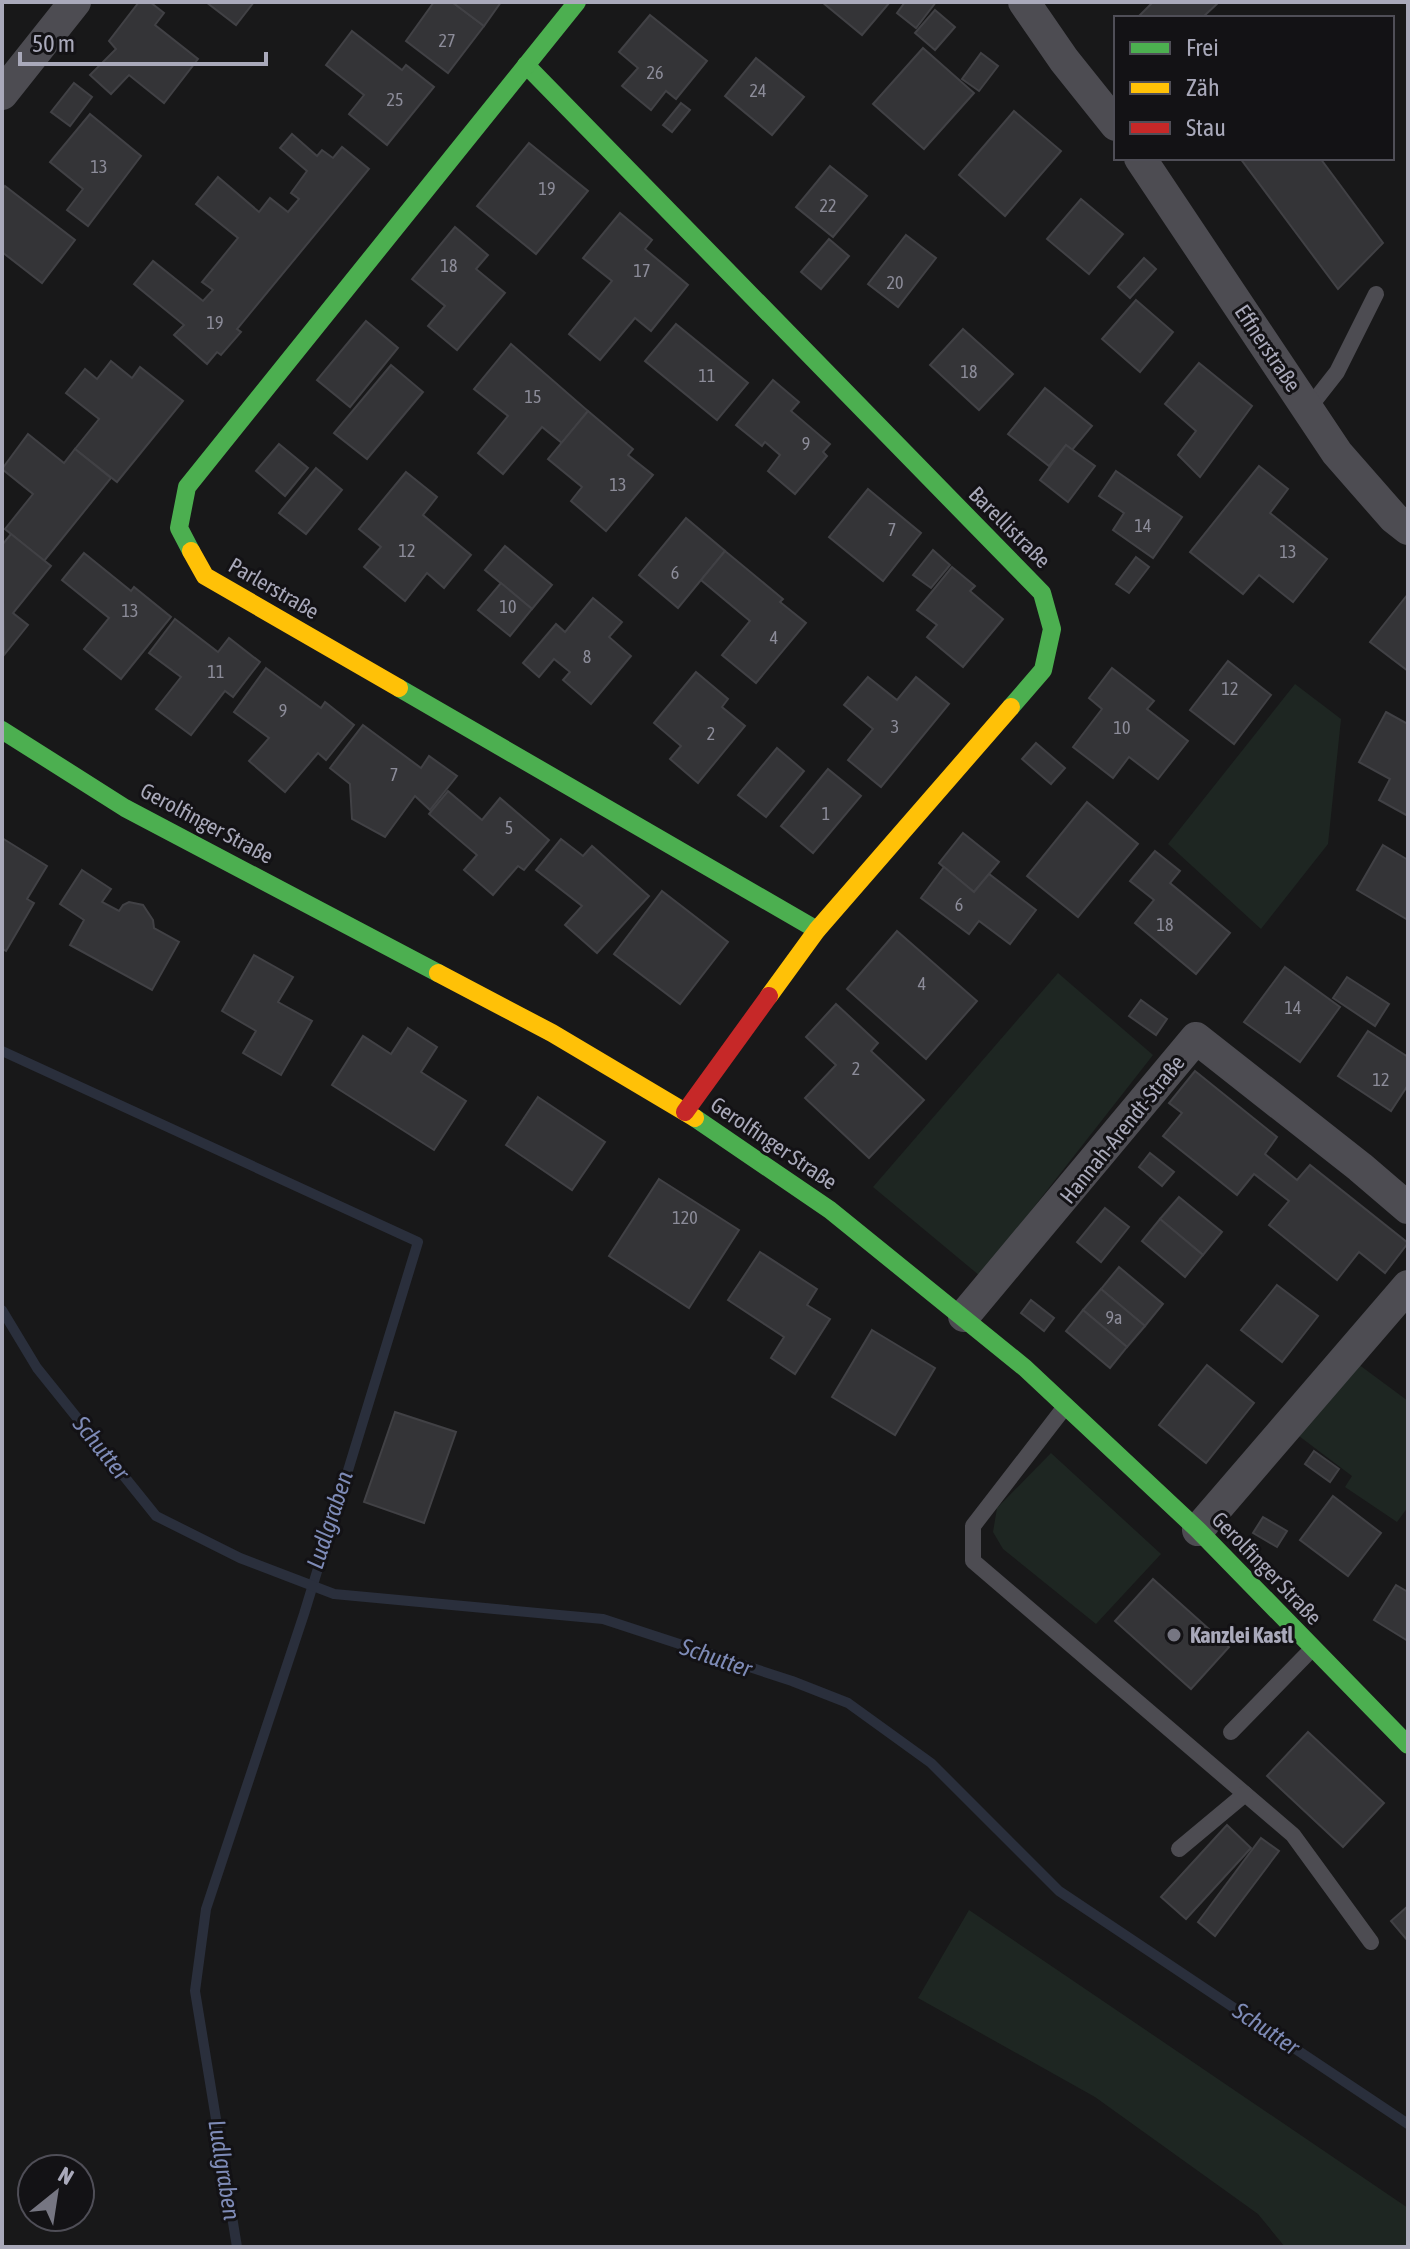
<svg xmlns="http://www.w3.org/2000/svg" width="1410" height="2249" viewBox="0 0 1410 2249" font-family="'Asap Condensed',sans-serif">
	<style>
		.green { fill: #1e2622 }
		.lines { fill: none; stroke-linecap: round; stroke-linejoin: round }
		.stream { stroke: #2a2f3c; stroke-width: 10 }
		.building { fill: #343437; stroke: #414145; stroke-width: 2 }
		.lane { stroke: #4d4c52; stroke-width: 16 }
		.street { stroke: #4d4c52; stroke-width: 32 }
		.fast { stroke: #4caf50; stroke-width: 18 }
		.slow { stroke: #ffc107; stroke-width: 18 }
		.jam { stroke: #c62828; stroke-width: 18 }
		.poi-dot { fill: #767682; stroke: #131215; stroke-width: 3 }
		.labels { text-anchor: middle; stroke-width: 6; stroke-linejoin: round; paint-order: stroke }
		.number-label { font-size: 18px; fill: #8c8c99 }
		.street-label { font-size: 22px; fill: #a9a9ba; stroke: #131215 }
		.poi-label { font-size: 22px; font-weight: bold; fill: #a9a9ba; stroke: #131215; text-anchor: start }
		.water-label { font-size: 24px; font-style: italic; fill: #7e8bb7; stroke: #131215 }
	</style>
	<rect width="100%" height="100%" fill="#181819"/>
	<!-- green -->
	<g class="green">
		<polygon points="1295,684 1341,719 1328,844 1261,929 1168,844"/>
		<polygon points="1058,973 1153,1055 980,1276 873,1187"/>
		<polygon points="1358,1364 1408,1401 1408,1507 1397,1522 1345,1487 1352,1476 1299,1436"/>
		<polygon points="1051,1453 1161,1554 1096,1624 1003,1549 993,1532 997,1508"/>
		<polygon points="969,1910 1408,2208 1408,2247 1285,2247 1258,2214 1095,2097 918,1998"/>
	</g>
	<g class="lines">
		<!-- stream -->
		<g class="stream">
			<polyline points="2,1051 418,1242 304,1614 206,1909 195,1991 237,2247"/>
			<polyline points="2,1310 37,1368 156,1516 240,1558 334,1594 603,1619 792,1681 848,1703 931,1763 1059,1891 1408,2124"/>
		</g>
	</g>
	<!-- building -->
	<g class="building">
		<polygon points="139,2 150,2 164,13 155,25 198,59 164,103 129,75 111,94 90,75 116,49 109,41"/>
		<polygon points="206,2 254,2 236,25"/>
		<polygon points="434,2 452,2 484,26 448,73 406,41"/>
		<polygon points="452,2 501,2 484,26"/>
		<polygon points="822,2 890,2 862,35"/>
		<polygon points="905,2 936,2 916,28 897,13"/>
		<polygon points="1153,2 1219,2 1202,18 1137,18"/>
		<polygon points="935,10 955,27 935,50 915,33"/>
		<polygon points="650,15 707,61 676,99 666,91 651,110 622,86 638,68 619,52"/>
		<polygon points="352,31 402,70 406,65 434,87 387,145 349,114 364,95 326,65"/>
		<polygon points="923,48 974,93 924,149 873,104"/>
		<polygon points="981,53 998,66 979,91 962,79"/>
		<polygon points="756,58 804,97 772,135 725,96"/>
		<polygon points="74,83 92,97 70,126 51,112"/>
		<polygon points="681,103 690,110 672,132 663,125"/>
		<polygon points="1014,111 1061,151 1005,216 959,175"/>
		<polygon points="90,114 141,156 88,226 67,210 83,189 50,162"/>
		<polygon points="292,134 317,156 322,150 333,158 342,147 369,169 237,329 241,332 221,355 217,352 207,364 174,335 184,325 134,284 153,261 203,301 213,290 202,282 238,238 196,204 218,177 259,212 270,198 288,212 299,199 291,193 307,171 280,148"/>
		<polygon points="529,143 588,191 536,254 477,206"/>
		<polygon points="1240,158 1320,158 1383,243 1338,289"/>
		<polygon points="830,166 867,196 833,237 796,207"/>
		<polygon points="5,186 75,240 42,283 2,252 2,190"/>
		<polygon points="1081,199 1123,234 1089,274 1047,239"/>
		<polygon points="620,213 652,240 645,249 688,285 651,331 635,318 600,360 569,334 612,281 583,258"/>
		<polygon points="455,227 488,255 476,269 505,293 457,350 428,326 445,306 412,279"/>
		<polygon points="906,235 936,258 898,307 868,284"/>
		<polygon points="829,239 849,256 821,289 801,272"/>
		<polygon points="1144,258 1156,269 1130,298 1118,287"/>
		<polygon points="1136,300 1173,332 1140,372 1102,339"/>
		<polygon points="366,321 398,348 350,407 317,380"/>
		<polygon points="676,324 748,383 717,420 645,361"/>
		<polygon points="963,329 1013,374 979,410 930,365"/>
		<polygon points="511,344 588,411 562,443 542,427 503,474 478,453 508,416 474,389"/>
		<polygon points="111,361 132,378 140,367 183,401 117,482 75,449 99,419 66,393 85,369 97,379"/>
		<polygon points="1199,363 1252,406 1200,477 1178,455 1196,431 1165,404"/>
		<polygon points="391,365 423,392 367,459 334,433"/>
		<polygon points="773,380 799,402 791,411 830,444 823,452 827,456 795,494 768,471 780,455 765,442 762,446 736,425"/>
		<polygon points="1045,388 1092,426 1072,450 1066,445 1049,466 1008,434"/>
		<polygon points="588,411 633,449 628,455 653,475 606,531 571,501 582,487 548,459"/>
		<polygon points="28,434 64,463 75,449 111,478 44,561 5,529 33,494 2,469"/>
		<polygon points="279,444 308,468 285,496 256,471"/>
		<polygon points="1066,445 1095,466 1068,502 1040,480"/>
		<polygon points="1259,466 1288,489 1270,513 1327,559 1293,602 1259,575 1243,594 1190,552"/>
		<polygon points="316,468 342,490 306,534 279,513"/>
		<polygon points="1116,471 1182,517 1153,558 1113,530 1124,513 1099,496"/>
		<polygon points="406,472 437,497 423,515 471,555 444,588 427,573 405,601 364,567 381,547 359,529"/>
		<polygon points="868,489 921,533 883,581 829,537"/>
		<polygon points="686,518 725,551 678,608 639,575"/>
		<polygon points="11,534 51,566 13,613 28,625 4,655 2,545"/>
		<polygon points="505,546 552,585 532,609 485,570"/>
		<polygon points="933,550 950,565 931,588 913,575"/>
		<polygon points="725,551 783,599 780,602 806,623 756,683 722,655 750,621 701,580"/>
		<polygon points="84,553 131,591 134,587 171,617 121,679 84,649 109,618 62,580"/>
		<polygon points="1136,557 1149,567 1129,593 1116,584"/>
		<polygon points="952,567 975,586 970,591 1003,619 963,667 927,637 937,625 917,610"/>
		<polygon points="501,583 532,609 510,636 478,610"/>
		<polygon points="1408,594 1408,671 1370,642"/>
		<polygon points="593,598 622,622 609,637 631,656 591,704 563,680 570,672 554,659 539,677 523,663 556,624 565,632"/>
		<polygon points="175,619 218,652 229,638 260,662 233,697 225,691 191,735 156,709 181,677 149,653"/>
		<polygon points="1228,661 1271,695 1234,744 1190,710"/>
		<polygon points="266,668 321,708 325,702 354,725 326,760 318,753 285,792 249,761 269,738 234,712"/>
		<polygon points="1112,668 1154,701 1147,709 1188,741 1158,779 1129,757 1113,778 1073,747 1102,709 1089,698"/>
		<polygon points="696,672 728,699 722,707 745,726 698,783 670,759 681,746 654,723"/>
		<polygon points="868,677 897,700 916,677 949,704 881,787 848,760 873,729 844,705"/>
		<polygon points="1386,712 1408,724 1408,816 1379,800 1390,779 1359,762"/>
		<polygon points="363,725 421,768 429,756 457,776 430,810 415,796 385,837 352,819 350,784 330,768"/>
		<polygon points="1036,743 1065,768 1051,784 1022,759"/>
		<polygon points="777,748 804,771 766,817 738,795"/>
		<polygon points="828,769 861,796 813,853 781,826"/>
		<polygon points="448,791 482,820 500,798 549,840 524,870 518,866 493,895 464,870 477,855 429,814"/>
		<polygon points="1087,802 1138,844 1078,917 1027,876"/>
		<polygon points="963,833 999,862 974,892 939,863"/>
		<polygon points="2,838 47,866 27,899 34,903 6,951 2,949"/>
		<polygon points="561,839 583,856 592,846 649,896 597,953 565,925 582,906 536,870"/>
		<polygon points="1383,845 1408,860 1408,920 1357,890"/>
		<polygon points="1155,851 1180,871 1170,883 1230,933 1196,974 1135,923 1154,900 1130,881"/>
		<polygon points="944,867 974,892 989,874 1036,910 1010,944 979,921 969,934 921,898"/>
		<polygon points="82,870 111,889 102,902 119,911 123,905 129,902 143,905 153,920 154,928 179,942 152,990 70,945 84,920 60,904"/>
		<polygon points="662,891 728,942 680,1004 614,954"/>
		<polygon points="897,931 977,1001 926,1059 847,989"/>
		<polygon points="254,955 293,977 278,1002 312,1021 281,1075 243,1053 256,1031 222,1011"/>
		<polygon points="1285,967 1340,1007 1300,1062 1244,1022"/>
		<polygon points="1347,977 1389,1004 1375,1026 1333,998"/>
		<polygon points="1141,1000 1167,1019 1156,1035 1129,1016"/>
		<polygon points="836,1004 878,1043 871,1051 924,1100 869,1158 805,1098 836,1065 806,1037"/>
		<polygon points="408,1028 437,1047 421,1072 466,1101 434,1150 332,1085 363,1036 391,1054"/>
		<polygon points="1368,1031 1408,1057 1408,1085 1391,1111 1338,1076"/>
		<polygon points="1195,1071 1277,1137 1265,1154 1297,1180 1310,1165 1408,1243 1385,1273 1359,1252 1337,1280 1269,1225 1289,1201 1254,1174 1237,1195 1163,1136 1182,1113 1169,1103"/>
		<polygon points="538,1097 605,1142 572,1190 506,1145"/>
		<polygon points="1150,1153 1174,1172 1162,1186 1139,1167"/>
		<polygon points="659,1179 739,1230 689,1308 609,1256"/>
		<polygon points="1179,1197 1222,1232 1203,1255 1160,1219"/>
		<polygon points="1105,1208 1129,1227 1101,1262 1077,1242"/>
		<polygon points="1160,1219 1203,1255 1185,1277 1142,1241"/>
		<polygon points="760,1252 817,1289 807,1305 830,1319 795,1374 771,1358 784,1337 728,1300"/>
		<polygon points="1119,1267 1163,1304 1145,1326 1101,1289"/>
		<polygon points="1277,1285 1318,1316 1282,1362 1241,1330"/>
		<polygon points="1101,1289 1145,1326 1127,1347 1083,1310"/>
		<polygon points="1031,1300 1054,1318 1044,1331 1021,1313"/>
		<polygon points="1083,1310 1127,1347 1110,1368 1066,1331"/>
		<polygon points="872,1330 935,1368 895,1435 832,1397"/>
		<polygon points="1207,1365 1254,1403 1206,1463 1159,1425"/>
		<polygon points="395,1412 456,1432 424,1523 364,1502"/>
		<polygon points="1314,1451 1339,1469 1330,1482 1305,1464"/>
		<polygon points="1333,1496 1381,1533 1348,1576 1300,1540"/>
		<polygon points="1263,1517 1287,1531 1277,1547 1253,1533"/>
		<polygon points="1153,1579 1229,1647 1191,1689 1115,1621"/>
		<polygon points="1396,1585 1408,1592 1408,1641 1374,1620"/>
		<polygon points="1308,1732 1384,1803 1343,1847 1267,1776"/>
		<polygon points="1227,1825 1251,1848 1186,1919 1161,1897"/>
		<polygon points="1261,1838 1279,1851 1215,1936 1198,1922"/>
		<polygon points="1408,1906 1408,1941 1391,1921"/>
	</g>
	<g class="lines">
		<!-- lane -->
		<g class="lane">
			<polyline points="1308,409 1337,372 1376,294"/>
			<polyline points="1064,1408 973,1526 973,1561 1293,1835 1371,1942"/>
			<polyline points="1231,1732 1311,1650"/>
			<polyline points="1179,1849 1245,1794"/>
		</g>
		<!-- street -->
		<g class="street">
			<polyline points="1024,2 1064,60 1116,125"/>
			<polyline points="2,94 75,2"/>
			<polyline points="1140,158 1337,453 1394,518 1408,529"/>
			<polyline points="964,1316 1196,1038 1360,1167 1408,1208"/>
			<polyline points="1198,1530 1408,1286"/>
		</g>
		<!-- fast -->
		<g class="fast">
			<polyline points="526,65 1042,593 1052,629 1043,670 1011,707"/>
			<polyline points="191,551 179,528 187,487 577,2"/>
			<polyline points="399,688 817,930"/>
			<polyline points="2,730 125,808 438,973"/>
			<polyline points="695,1118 830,1210 1025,1368 1198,1530 1408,1745"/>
		</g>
		<!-- slow -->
		<g class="slow">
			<polyline points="191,551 205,576 399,688"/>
			<polyline points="438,973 552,1033 695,1118"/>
			<polyline points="769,996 817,930 1011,707"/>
		</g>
		<!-- jam -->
		<polyline class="jam" points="685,1112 769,996"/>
	</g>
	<!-- markers -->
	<circle class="poi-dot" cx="1174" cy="1635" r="8"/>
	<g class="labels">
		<!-- number labels -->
		<g class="number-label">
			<text x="447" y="47">27</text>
			<text x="655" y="79">26</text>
			<text x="758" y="97">24</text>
			<text x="395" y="106">25</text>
			<text x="99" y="173">13</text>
			<text x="547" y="195">19</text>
			<text x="828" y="212">22</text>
			<text x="449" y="272">18</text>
			<text x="642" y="277">17</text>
			<text x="895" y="289">20</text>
			<text x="215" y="329">19</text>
			<text x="969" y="378">18</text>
			<text x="707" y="382">11</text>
			<text x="533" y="403">15</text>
			<text x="806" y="450">9</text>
			<text x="618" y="491">13</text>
			<text x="1143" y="532">14</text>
			<text x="892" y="536">7</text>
			<text x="407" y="557">12</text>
			<text x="1288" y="558">13</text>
			<text x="675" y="579">6</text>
			<text x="508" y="613">10</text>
			<text x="130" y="617">13</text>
			<text x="774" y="644">4</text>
			<text x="587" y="663">8</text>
			<text x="216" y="678">11</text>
			<text x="1230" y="695">12</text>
			<text x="283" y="717">9</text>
			<text x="895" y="733">3</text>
			<text x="1122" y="734">10</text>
			<text x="711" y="740">2</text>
			<text x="394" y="781">7</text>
			<text x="826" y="820">1</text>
			<text x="509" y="834">5</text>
			<text x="959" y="911">6</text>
			<text x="1165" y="931">18</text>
			<text x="922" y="990">4</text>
			<text x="1293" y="1014">14</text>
			<text x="856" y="1075">2</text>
			<text x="1381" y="1086">12</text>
			<text x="685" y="1224">120</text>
			<text x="1114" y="1324">9a</text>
		</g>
		<!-- street labels -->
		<g class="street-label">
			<text transform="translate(1268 348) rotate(56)" y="8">Effnerstraße</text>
			<text transform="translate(1010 527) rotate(45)" y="8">Barellistraße</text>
			<text transform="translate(274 588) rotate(30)" y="8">Parlerstraße</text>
			<text transform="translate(207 823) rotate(28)" y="8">Gerolfinger Straße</text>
			<text transform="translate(1122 1129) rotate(-51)" y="8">Hannah-Arendt-Straße</text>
			<text transform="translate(774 1143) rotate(34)" y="8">Gerolfinger Straße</text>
			<text transform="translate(1267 1568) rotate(46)" y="8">Gerolfinger Straße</text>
		</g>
		<!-- poi labels -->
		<g class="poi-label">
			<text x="1190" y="1643">Kanzlei Kastl</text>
		</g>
		<!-- water labels -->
		<g class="water-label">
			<text transform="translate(101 1448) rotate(51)" y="8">Schutter</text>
			<text transform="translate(330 1520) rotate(-72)" y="8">Ludlgraben</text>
			<text transform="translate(716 1658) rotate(19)" y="8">Schutter</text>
			<text transform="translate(1266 2029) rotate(34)" y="8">Schutter</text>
			<text transform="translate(224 2170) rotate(81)" y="8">Ludlgraben</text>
		</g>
	</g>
	<!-- border -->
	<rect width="1410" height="2249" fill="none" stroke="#a9a9ba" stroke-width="8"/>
	<!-- legend -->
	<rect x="1114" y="16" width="280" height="144" fill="#131215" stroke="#4f4e57" stroke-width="2"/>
	<rect x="1130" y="42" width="40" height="12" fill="#4caf50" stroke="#4f4e57" stroke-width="2"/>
	<text x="1186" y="56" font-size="24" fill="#a9a9ba">Frei</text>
	<rect x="1130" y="82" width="40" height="12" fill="#ffc107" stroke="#4f4e57" stroke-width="2"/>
	<text x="1186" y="96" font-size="24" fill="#a9a9ba">Zäh</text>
	<rect x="1130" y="122" width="40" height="12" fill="#c62828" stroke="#4f4e57" stroke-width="2"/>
	<text x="1186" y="136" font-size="24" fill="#a9a9ba">Stau</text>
	<!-- north arrow -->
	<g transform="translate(56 2193) rotate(30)"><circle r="38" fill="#131215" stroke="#4f4e57" stroke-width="2"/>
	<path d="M0-6L14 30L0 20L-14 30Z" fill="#767682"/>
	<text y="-12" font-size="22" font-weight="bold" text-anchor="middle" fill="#a9a9ba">N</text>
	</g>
	<!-- scale -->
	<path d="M20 52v12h246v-12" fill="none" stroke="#a9a9ba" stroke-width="4"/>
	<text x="32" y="52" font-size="24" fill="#a9a9ba" stroke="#131215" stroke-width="6" paint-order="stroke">50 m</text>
</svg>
